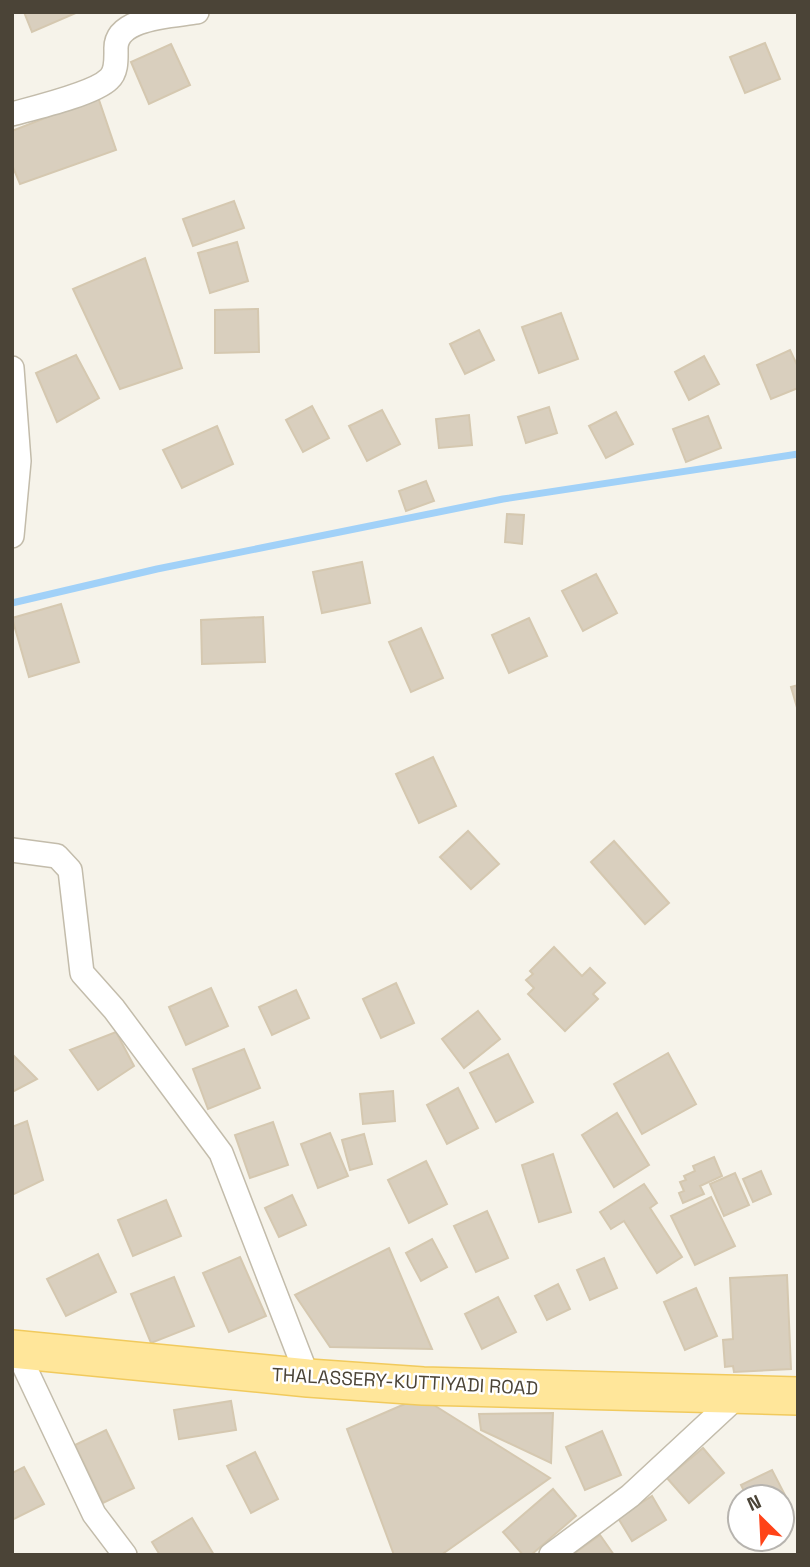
<svg xmlns="http://www.w3.org/2000/svg" width="810" height="1567" viewBox="0 0 810 1567" font-family="'Space Grotesk',sans-serif">
	<style>
		.lines { fill: none; stroke-linecap: round; stroke-linejoin: round }
		.stream { stroke: #a1d1f8; stroke-width: 7 }
		.building { fill: #d9cfbe; stroke: #d5c8b0; stroke-width: 2 }
		.minor-casing { stroke: #c3bcab; stroke-width: 26 }
		.primary-casing { stroke: #f1ca5d; stroke-width: 40 }
		.minor { stroke: #fff; stroke-width: 23 }
		.primary { stroke: #ffe69a; stroke-width: 37 }
		.labels { text-anchor: middle; stroke-width: 5; stroke-linejoin: round; paint-order: stroke }
		.street-label { font-size: 19px; fill: #4b4437; stroke: #fff }
	</style>
	<rect width="100%" height="100%" fill="#f6f3ea"/>
	<g class="lines">
		<!-- stream -->
		<polyline class="stream" points="12,603 157,569 503,499 798,454"/>
	</g>
	<!-- building -->
	<g class="building">
		<polygon points="24,12 75,12 76,13 32,32"/>
		<polygon points="765,43 780,79 745,93 730,57"/>
		<polygon points="171,44 190,85 149,104 131,62"/>
		<polygon points="98,97 116,150 20,184 12,165 12,131"/>
		<polygon points="234,201 244,228 193,246 183,219"/>
		<polygon points="237,242 248,281 210,293 198,253"/>
		<polygon points="145,258 182,368 120,389 73,289"/>
		<polygon points="258,309 259,352 215,353 215,310"/>
		<polygon points="561,313 578,359 539,373 522,327"/>
		<polygon points="479,330 494,360 465,374 450,344"/>
		<polygon points="790,350 798,367 798,388 771,399 757,365"/>
		<polygon points="76,355 99,398 57,422 36,373"/>
		<polygon points="704,356 719,384 689,400 675,372"/>
		<polygon points="312,406 329,438 303,452 286,420"/>
		<polygon points="549,407 557,433 526,443 518,417"/>
		<polygon points="382,410 400,444 367,461 349,426"/>
		<polygon points="616,412 633,444 606,458 589,426"/>
		<polygon points="469,415 472,445 439,448 436,419"/>
		<polygon points="708,416 721,448 686,462 673,429"/>
		<polygon points="217,426 233,464 182,488 163,450"/>
		<polygon points="426,481 434,501 406,511 399,491"/>
		<polygon points="507,514 524,515 522,544 505,542"/>
		<polygon points="362,562 370,603 322,613 313,572"/>
		<polygon points="596,574 617,613 583,631 562,591"/>
		<polygon points="61,604 79,662 29,677 12,618"/>
		<polygon points="263,617 265,662 202,664 201,620"/>
		<polygon points="529,618 547,656 509,673 492,635"/>
		<polygon points="421,628 443,678 411,692 389,642"/>
		<polygon points="798,685 798,711 791,687"/>
		<polygon points="433,757 456,806 419,823 396,774"/>
		<polygon points="468,831 499,864 471,889 440,857"/>
		<polygon points="614,841 669,903 645,924 591,862"/>
		<polygon points="554,947 582,976 590,968 605,983 593,994 598,999 565,1031 528,994 534,988 526,980 533,974 530,971"/>
		<polygon points="396,983 414,1023 381,1038 363,999"/>
		<polygon points="211,988 228,1026 186,1045 169,1007"/>
		<polygon points="296,990 309,1018 272,1035 259,1007"/>
		<polygon points="478,1011 500,1039 464,1068 442,1039"/>
		<polygon points="116,1032 134,1066 98,1090 70,1050"/>
		<polygon points="244,1049 260,1088 208,1109 193,1069"/>
		<polygon points="668,1053 696,1104 642,1134 614,1084"/>
		<polygon points="12,1054 37,1079 12,1092"/>
		<polygon points="508,1054 533,1102 496,1122 470,1073"/>
		<polygon points="458,1088 478,1128 447,1144 427,1105"/>
		<polygon points="393,1091 395,1121 363,1124 360,1094"/>
		<polygon points="617,1113 649,1165 614,1187 582,1135"/>
		<polygon points="27,1121 43,1180 12,1195 12,1127"/>
		<polygon points="273,1122 288,1165 250,1178 235,1135"/>
		<polygon points="330,1133 348,1176 318,1188 301,1144"/>
		<polygon points="364,1134 372,1164 350,1170 342,1140"/>
		<polygon points="553,1154 571,1212 539,1222 522,1165"/>
		<polygon points="714,1157 722,1176 700,1186 704,1194 683,1203 679,1193 684,1191 680,1182 686,1180 684,1176 695,1171 693,1166"/>
		<polygon points="426,1161 447,1204 409,1223 388,1180"/>
		<polygon points="761,1171 771,1194 753,1202 743,1179"/>
		<polygon points="735,1173 749,1205 724,1216 710,1184"/>
		<polygon points="644,1184 657,1203 650,1208 682,1257 657,1273 624,1221 611,1229 600,1212"/>
		<polygon points="292,1195 306,1225 279,1237 265,1208"/>
		<polygon points="711,1197 735,1246 695,1265 671,1216"/>
		<polygon points="166,1200 181,1236 133,1256 118,1220"/>
		<polygon points="487,1211 508,1258 476,1272 454,1226"/>
		<polygon points="432,1239 447,1267 421,1281 406,1253"/>
		<polygon points="389,1248 432,1349 330,1347 295,1295"/>
		<polygon points="98,1254 116,1292 66,1316 47,1279"/>
		<polygon points="240,1257 266,1316 229,1332 203,1273"/>
		<polygon points="604,1258 617,1288 590,1300 577,1270"/>
		<polygon points="787,1275 791,1369 734,1372 733,1366 725,1367 723,1340 733,1339 730,1278"/>
		<polygon points="174,1277 194,1326 151,1343 131,1294"/>
		<polygon points="558,1284 570,1309 547,1320 535,1296"/>
		<polygon points="696,1288 717,1336 685,1350 664,1302"/>
		<polygon points="498,1297 516,1332 482,1349 465,1314"/>
		<polygon points="421,1397 550,1478 441,1555 394,1555 347,1429"/>
		<polygon points="231,1401 236,1430 179,1439 174,1410"/>
		<polygon points="553,1413 551,1463 481,1430 479,1414"/>
		<polygon points="106,1430 134,1488 103,1503 75,1445"/>
		<polygon points="602,1431 621,1475 585,1490 566,1447"/>
		<polygon points="703,1448 724,1473 689,1503 667,1478"/>
		<polygon points="255,1452 278,1499 251,1513 227,1466"/>
		<polygon points="24,1467 44,1504 12,1520 12,1473"/>
		<polygon points="772,1470 787,1499 782,1501 782,1497 747,1497 741,1485"/>
		<polygon points="553,1489 576,1516 531,1555 523,1555 503,1532"/>
		<polygon points="652,1496 666,1520 632,1541 618,1518"/>
		<polygon points="192,1518 214,1555 160,1555 152,1542"/>
		<polygon points="600,1535 614,1555 572,1555"/>
	</g>
	<g class="lines">
		<defs>
			<g id="minor">
				<path d="M12 114C34 108 94 94 109 79 117 72 116 59 116 49 115 17 173 16 197 12"/>
				<polyline points="12,368 19,461 12,536"/>
				<polyline points="12,850 57,856 70,870 82,973 114,1009 221,1153 308,1378"/>
				<polyline points="16,1349 94,1514 125,1555"/>
				<polyline points="551,1555 630,1496 741,1393"/>
			</g>
			<polyline id="primary" points="12,1349 308,1378 423,1386 798,1396"/>
		</defs>
		<!-- minor casing -->
		<use href="#minor" class="minor-casing"/>
		<!-- primary casing -->
		<use href="#primary" class="primary-casing"/>
		<!-- minor -->
		<use href="#minor" class="minor"/>
		<!-- primary -->
		<use href="#primary" class="primary"/>
	</g>
	<g class="labels">
		<!-- street labels -->
		<g class="street-label">
			<text transform="translate(405 1381) rotate(3)" y="7">THALASSERY-KUTTIYADI ROAD</text>
		</g>
	</g>
	<!-- border -->
	<rect width="810" height="1567" fill="none" stroke="#4b4437" stroke-width="28"/>
	<!-- north arrow -->
	<g transform="translate(761 1518) rotate(336)"><circle r="33" fill="#ffffff" stroke="#b7b4af" stroke-width="2"/>
	<path d="M0-5L12 26L0 18L-12 26Z" fill="#ff4318"/>
	<text y="-10" font-size="19" font-weight="bold" text-anchor="middle" fill="#4b4437">N</text>
	</g>
</svg>
